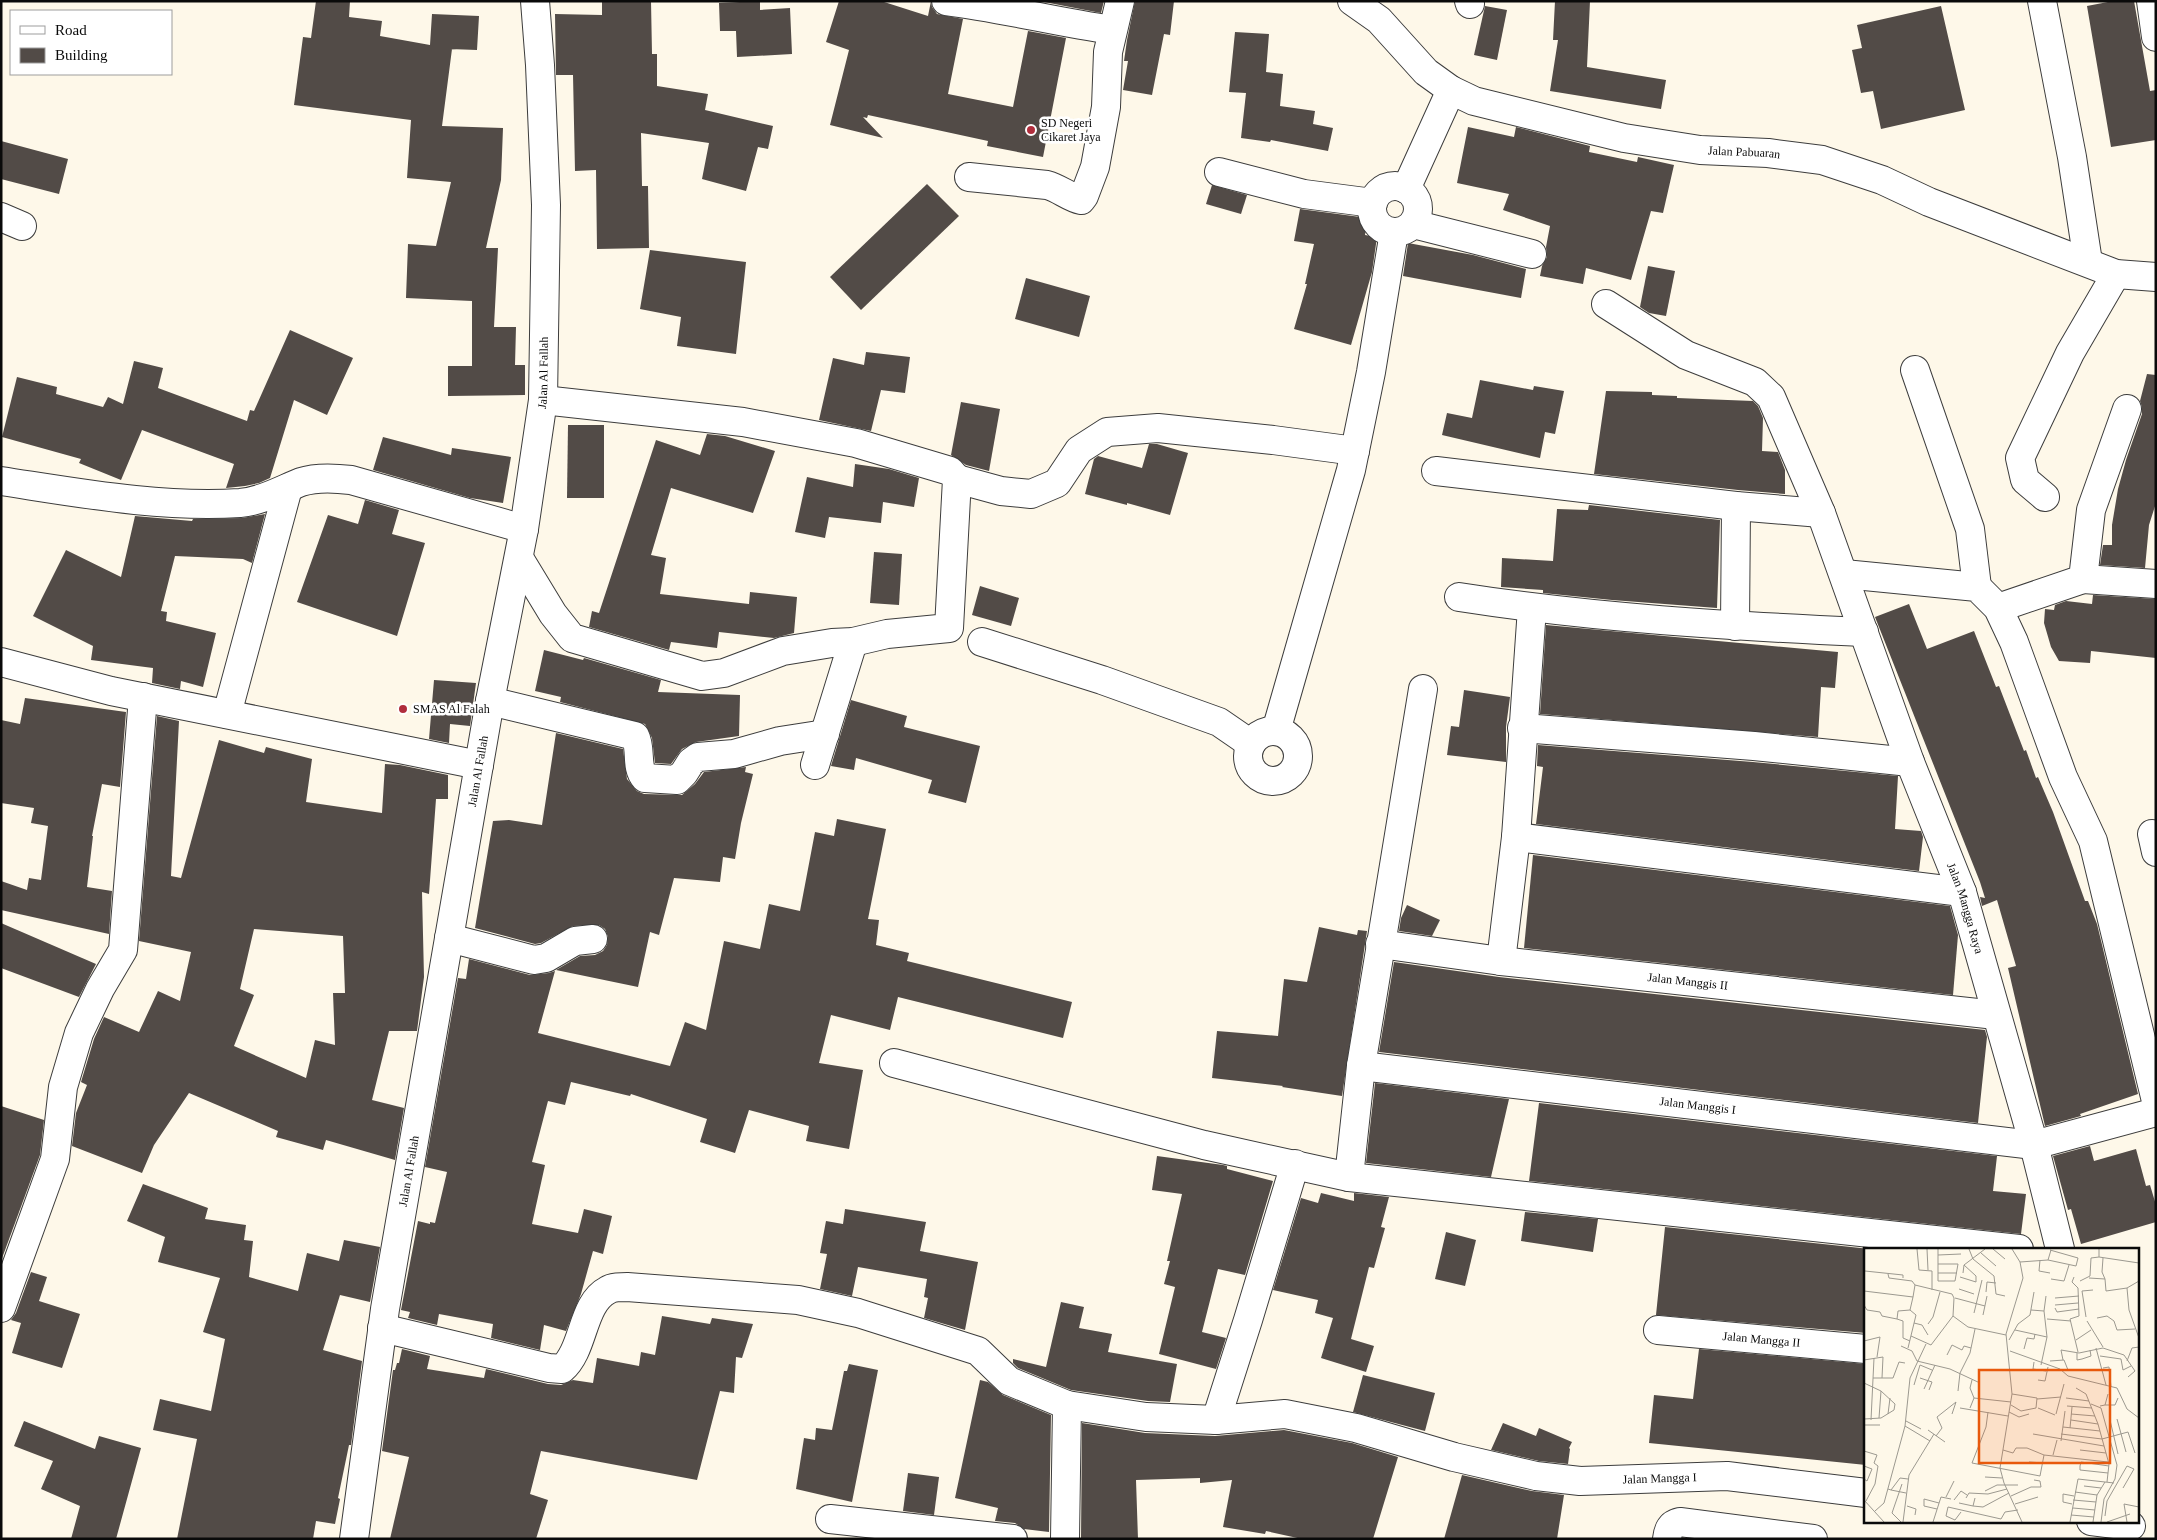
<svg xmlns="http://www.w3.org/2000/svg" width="2157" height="1540" viewBox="0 0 2157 1540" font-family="'Times New Roman',serif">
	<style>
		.building { fill: #524b47; fill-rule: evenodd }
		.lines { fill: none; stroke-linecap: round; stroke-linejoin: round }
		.minor-casing { stroke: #3d3d3d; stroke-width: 30 }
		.tertiary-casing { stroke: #3d3d3d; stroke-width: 30 }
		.minor { stroke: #fff; stroke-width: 28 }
		.tertiary { stroke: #fff; stroke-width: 28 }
		.poi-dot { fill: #b02d3c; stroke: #fff; stroke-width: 2 }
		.labels { text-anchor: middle; stroke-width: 5; stroke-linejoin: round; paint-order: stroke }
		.poi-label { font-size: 12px; fill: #0a0a0a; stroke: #fff; text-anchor: start }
		.street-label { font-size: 12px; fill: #0a0a0a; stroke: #fff }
		.inset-road { fill: none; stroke: #9c9990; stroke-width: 1 }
		.view { fill: #e8590c; fill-opacity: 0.15; stroke: #e8590c; stroke-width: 2.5 }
		.inset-edge { fill: none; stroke: #0a0a0a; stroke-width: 2.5 }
	</style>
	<rect width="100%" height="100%" fill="#fef8e9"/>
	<!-- building -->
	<g class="building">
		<polygon points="316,1 350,1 349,17 382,21 380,36 430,45 432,14 479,16 477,50 450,49 452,49 442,126 503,128 501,180 486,248 498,248 494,327 516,327 515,365 525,365 525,395 448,396 448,366 472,366 472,301 406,298 408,244 436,246 451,182 407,178 411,120 294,105 303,37 311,38"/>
		<polygon points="602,1 651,1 652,54 657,54 657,86 708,94 705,110 773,126 768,149 758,147 746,191 702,179 709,143 641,133 642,186 648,186 649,248 597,249 596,170 575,171 573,75 556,75 555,14 602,15"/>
		<polygon points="760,1 760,10 790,8 792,54 737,57 736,31 720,31 719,3"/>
		<polygon points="839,1 881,1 928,16 931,1 932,7 937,14 963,19 948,94 1013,107 1028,31 1066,38 1043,157 987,146 988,141 868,115 867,118 863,117 883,138 830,125 849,50 826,42"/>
		<polygon points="1039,1 1104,1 1101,13"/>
		<polygon points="1135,1 1174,1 1170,35 1164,34 1152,95 1123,90 1128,61 1124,61 1127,40"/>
		<polygon points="1555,1 1590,1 1587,67 1666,80 1661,109 1550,91 1558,40 1553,40"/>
		<polygon points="2113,1 2134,1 2150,91 2156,90 2156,140 2111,147 2087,6"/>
		<polygon points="1485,6 1507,10 1497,60 1474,55"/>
		<polygon points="1941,6 1965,110 1881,129 1873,91 1861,93 1852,50 1862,48 1857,25"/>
		<polygon points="1235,32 1269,34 1266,72 1283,74 1280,106 1315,111 1313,124 1333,128 1328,151 1271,140 1270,142 1241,138 1246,93 1229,92"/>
		<polygon points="1468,127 1514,137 1516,127 1590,146 1589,152 1637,162 1638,157 1674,165 1663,213 1651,211 1631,280 1586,268 1583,284 1540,276 1542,266 1547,257 1546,247 1550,226 1503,210 1509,194 1457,183"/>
		<polygon points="1,141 68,159 59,194 1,179"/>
		<polygon points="927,184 959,216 861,310 830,277"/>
		<polygon points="1212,185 1247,195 1241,214 1206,204"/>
		<polygon points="1300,209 1368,218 1365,235 1377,237 1372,272 1351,345 1294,329 1307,284 1305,284 1314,244 1294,241"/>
		<polygon points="1408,243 1473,255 1526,269 1521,298 1403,276"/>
		<polygon points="650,250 746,262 736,354 677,346 681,317 640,309"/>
		<polygon points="1648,266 1675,271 1666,316 1649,313 1640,307"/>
		<polygon points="1026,278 1090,296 1079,337 1015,319"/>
		<polygon points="290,330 353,358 327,415 294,400 270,478 259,483 245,486 226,488 234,464 142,430 121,480 79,463 81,459 2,437 17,377 57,387 56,394 103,407 108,397 123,404 134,361 163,368 158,388 247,421 250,410 254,411"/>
		<polygon points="866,352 910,357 905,393 881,390 871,431 819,420 833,358 864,365"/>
		<polygon points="2147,374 2156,375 2156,503 2149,525 2145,568 2100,565 2103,545 2112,545 2112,525 2118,489 2126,460 2142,414 2142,407 2140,401"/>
		<polygon points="1480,380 1533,390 1534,386 1564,391 1555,434 1545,432 1540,458 1442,435 1447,413 1472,418"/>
		<polygon points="1606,391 1652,392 1652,395 1677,396 1677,398 1753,401 1758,406 1763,418 1762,451 1778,452 1785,470 1785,494 1738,490 1594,474"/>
		<polygon points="961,402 1000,409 989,471 966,465 951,455"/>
		<polygon points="568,425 604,425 604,498 567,498"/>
		<polygon points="707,434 725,436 775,451 753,513 671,488 651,555 666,558 660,594 749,604 750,592 797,597 794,633 774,638 719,632 717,648 671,642 669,650 589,627 592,611 599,613 656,440 700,455"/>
		<polygon points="383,437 451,455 452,448 511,457 503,503 470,498 373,470"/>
		<polygon points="1149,444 1157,444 1188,453 1170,515 1127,503 1127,505 1085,494 1094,459 1098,456 1142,468"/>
		<polygon points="855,464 889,469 919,478 914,507 883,502 881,523 829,517 825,538 795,532 807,477 853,487"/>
		<polygon points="365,500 399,510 392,534 425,543 397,636 297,602 328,515 358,524"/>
		<polygon points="1589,505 1720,520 1717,608 1612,600 1543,593 1543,590 1501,587 1502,558 1553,561 1557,509 1588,510"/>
		<polygon points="265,514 252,563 243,559 175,556 161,611 167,612 166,621 216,633 203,687 181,681 180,689 152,683 153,668 91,660 93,646 33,616 66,550 121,577 135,516 192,521 193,519 242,518"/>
		<polygon points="874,552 902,554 899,605 870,603"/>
		<polygon points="980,586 1019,598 1011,626 972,615"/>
		<polygon points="2093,595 2156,599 2156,658 2091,651 2090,663 2059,661 2051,647 2044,623 2045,609 2054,610 2055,605 2066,601 2092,604"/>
		<polygon points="1909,604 1927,649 1974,631 1996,687 1999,686 2024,751 2026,750 2036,778 2038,777 2053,812 2085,901 2088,901 2097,924 2138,1094 2080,1114 2081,1116 2045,1126 2008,968 2016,966 1997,900 1982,906 1980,897 1985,898 1980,882 1875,617"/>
		<polygon points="1546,625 1838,652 1835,688 1821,687 1818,737 1540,714"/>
		<polygon points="544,650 583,660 584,658 661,680 658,692 740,695 739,736 696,742 682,749 671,764 655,763 652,738 645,724 560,702 561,697 535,691"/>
		<polygon points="434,680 476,683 470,726 450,724 449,743 429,739"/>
		<polygon points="1464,690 1510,697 1506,727 1506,762 1447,755 1451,726 1459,727"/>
		<polygon points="25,698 126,712 120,787 102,784 92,836 93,836 87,887 112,891 109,934 1,910 1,881 27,890 29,878 41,880 48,826 31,823 34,808 1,803 1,720 20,724"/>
		<polygon points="851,700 907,716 904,727 980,746 966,803 928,793 932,780 856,758 854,770 831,766"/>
		<path d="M157 716 179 721 171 876 181 878 219 740 264 753 266 747 312 759 306 802 382 813 385 764 400 765 448 775V799H436L429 894 422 892 424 977 417 1031H389L372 1100 404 1108 395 1160 326 1140 323 1150 276 1137 278 1131 189 1093 154 1145 142 1173 72 1146 76 1113 87 1085 81 1082 94 1039 104 1017 139 1032 158 991 180 1001 191 952 139 941ZM254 929 343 936 345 993H333L335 1045 315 1040 306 1078 234 1046 254 995 240 989Z"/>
		<polygon points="556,733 623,749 627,779 637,791 644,794 682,795 695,784 704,772 746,767 745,772 753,774 741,823 735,859 723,857 720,882 674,878 659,935 650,932 638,987 556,970 580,956 595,955 603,951 607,945 608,937 605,929 599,925 573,926 541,943 535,944 475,928 493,821 509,820 542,825"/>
		<polygon points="1538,745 1753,762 1898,776 1895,829 1921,831 1923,837 1919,871 1536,824 1543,767 1537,766"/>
		<polygon points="837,819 886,829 868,919 879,920 876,945 909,953 907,961 1072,1002 1063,1038 898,997 890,1030 831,1015 819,1063 863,1070 849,1149 806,1141 809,1126 749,1110 735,1153 700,1142 707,1119 631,1094 630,1096 571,1082 565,1105 548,1101 532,1162 545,1165 532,1224 578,1233 584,1209 612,1216 603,1254 593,1251 581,1294 566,1331 544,1325 540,1350 491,1338 493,1324 439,1314 437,1325 408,1318 410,1312 401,1310 418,1221 430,1224 430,1222 435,1223 447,1172 425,1167 458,978 466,979 469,959 530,975 549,973 555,971 538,1033 670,1066 685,1022 706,1030 724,941 760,949 769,904 800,911 815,832 834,836"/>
		<polygon points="1533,855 1950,906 1958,935 1953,995 1524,948"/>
		<polygon points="1407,905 1440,920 1432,936 1399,931 1401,918"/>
		<polygon points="1,923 96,964 79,997 1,968"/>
		<polygon points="1319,927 1357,935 1358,930 1367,931 1342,1096 1282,1087 1283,1086 1212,1078 1217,1031 1278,1036 1284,979 1307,982"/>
		<polygon points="1394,962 1499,977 1985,1030 1987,1037 1978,1123 1379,1052"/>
		<polygon points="1375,1083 1509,1099 1491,1177 1366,1163"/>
		<polygon points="1539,1103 1997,1156 1993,1191 2026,1194 2021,1234 1529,1181"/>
		<polygon points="1,1106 44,1120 40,1155 1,1261"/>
		<polygon points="2090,1146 2094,1161 2136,1149 2146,1186 2150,1185 2156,1205 2156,1222 2081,1244 2071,1209 2068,1210 2053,1156"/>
		<polygon points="1157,1156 1223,1165 1227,1166 1227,1169 1273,1181 1245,1275 1218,1269 1202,1332 1226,1338 1216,1369 1159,1354 1175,1287 1164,1284 1170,1261 1167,1261 1182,1194 1152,1190"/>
		<polygon points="143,1184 208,1208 205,1219 246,1225 244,1240 253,1241 249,1277 298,1291 307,1253 339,1261 344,1240 380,1247 370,1302 340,1295 323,1350 362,1361 351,1445 349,1445 338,1498 340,1499 335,1524 316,1521 313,1539 177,1539 197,1439 153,1430 160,1399 211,1411 225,1339 203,1332 220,1278 158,1262 165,1237 127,1221"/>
		<polygon points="1321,1193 1354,1201 1354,1193 1389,1197 1381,1227 1385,1228 1374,1268 1369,1267 1351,1339 1374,1346 1366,1372 1321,1358 1333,1318 1315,1313 1318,1300 1273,1290 1301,1198 1318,1203"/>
		<polygon points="845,1209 926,1222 920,1251 978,1262 965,1330 924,1318 928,1298 924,1297 927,1279 858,1267 852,1296 820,1289 827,1254 820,1253 826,1221 843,1224"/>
		<polygon points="1525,1212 1598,1219 1593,1252 1521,1241"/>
		<polygon points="1665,1227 1870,1249 1866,1249 1866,1333 1656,1315"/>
		<polygon points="1446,1232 1476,1240 1465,1286 1435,1279"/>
		<polygon points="31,1272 47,1277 39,1301 80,1314 62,1368 12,1353 21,1323 11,1320 16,1313"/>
		<polygon points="1061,1302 1084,1307 1079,1328 1112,1334 1108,1352 1177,1364 1170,1402 1148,1401 1071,1390 1018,1368 1013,1363 1013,1359 1046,1367"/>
		<polygon points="662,1316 710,1324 712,1318 753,1324 742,1358 736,1357 734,1393 720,1391 697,1480 541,1451 530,1494 548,1500 536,1539 390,1539 409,1457 382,1451 393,1370 395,1370 397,1363 399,1363 402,1349 430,1356 427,1369 484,1378 486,1369 548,1384 561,1385 573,1380 593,1383 597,1358 639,1366 641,1352 655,1355"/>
		<polygon points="1699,1349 1866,1364 1866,1465 1649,1443 1654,1395 1693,1399"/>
		<polygon points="849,1364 878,1370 852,1502 796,1489 804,1438 815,1440 816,1428 832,1430 844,1371 847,1371"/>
		<polygon points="1363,1375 1435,1393 1425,1431 1353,1412"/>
		<polygon points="980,1380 988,1382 1003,1395 1051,1415 1049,1532 1024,1529 1015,1523 995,1521 998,1508 955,1498"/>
		<polygon points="24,1421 95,1449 99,1436 141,1448 116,1539 71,1539 80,1506 41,1489 53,1461 14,1446"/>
		<polygon points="1082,1423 1145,1433 1215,1436 1284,1430 1352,1443 1398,1457 1373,1539 1302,1539 1266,1531 1265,1534 1223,1527 1232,1480 1200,1483 1200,1478 1136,1480 1138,1539 1081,1539"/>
		<polygon points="1503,1423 1536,1436 1539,1428 1572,1442 1569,1448 1570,1449 1568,1464 1539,1461 1491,1450"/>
		<polygon points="908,1473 939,1477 934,1515 903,1511"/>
		<polygon points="1462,1475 1532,1491 1564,1495 1557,1539 1444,1539"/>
	</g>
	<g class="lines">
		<defs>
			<g id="minor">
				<path d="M946 1C1002 8 1056 22 1112 30"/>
				<polyline points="1469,1 1470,4"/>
				<polyline points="2042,1 2072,157 2088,262"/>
				<polyline points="2151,1 2156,37"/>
				<polyline points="1219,172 1304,194 1373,203"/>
				<path d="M969 177 1047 185C1059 188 1070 198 1081 200L1084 196 1095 167 1106 107 1108 52 1120 1"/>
				<circle cx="1395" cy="209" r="23"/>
				<polyline points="1406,189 1451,90"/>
				<polyline points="1,217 22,226"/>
				<polyline points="1413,224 1532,254"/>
				<path id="s1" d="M1606 304 1686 355 1755 382 1771 397 1821 513 1910 762 1962 892 2034 1145 2060 1249"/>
				<polyline points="1915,370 1970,529 1977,587"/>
				<polyline points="1436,471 1736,506 1821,513"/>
				<polyline points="957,479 1001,491 1031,494 1057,483 1079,450 1107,432 1158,428 1273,440 1355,451"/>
				<path d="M1 481C80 493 160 508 240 503 262 501 281 490 301 482 316 477 335 478 351 480L524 529"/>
				<polyline points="2045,497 2025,480 2020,458 2070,353 2116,274"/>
				<polyline points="519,558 553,614 572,638 702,676 724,673 783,651 832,643 853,642 887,634 949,628 957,479 950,471 856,443 743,422 543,400"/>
				<polyline points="1844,574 1977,587 1998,608 2014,642 2063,777 2093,841 2156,1101"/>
				<polyline points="2083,579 2156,584"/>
				<path d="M1459 597C1593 618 1729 626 1864 632"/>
				<polyline points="1998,608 2083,579 2091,510 2127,409"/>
				<polyline points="1735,626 1736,506"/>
				<polyline points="982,642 1102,680 1219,722 1251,744"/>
				<polyline points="1,662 111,691 479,765"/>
				<path d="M490 701 635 736C642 749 635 767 645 778L677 780 684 773 691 762 698 757 734 754 780 741 825 734"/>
				<polyline points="227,714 288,488"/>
				<polyline points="1522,728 1754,746 1910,762"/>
				<polyline points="1276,731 1351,470 1371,372 1394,232"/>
				<circle cx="1273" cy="756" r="25"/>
				<polyline points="815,765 853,642"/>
				<polyline points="2152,834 2156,852"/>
				<polyline points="1516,837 1962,892"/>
				<polyline points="449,938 534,960 546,958 575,941 593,939"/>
				<path id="s2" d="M1380 944 1501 961 1996 1015"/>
				<polyline points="1501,961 1516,837 1532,608"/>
				<polyline points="894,1063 1204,1145 1349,1177 2019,1249"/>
				<path id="s3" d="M1361 1066 2034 1145 2156 1112"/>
				<polyline points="1349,1177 1361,1066 1423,689"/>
				<polyline points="1,1308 55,1159 63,1087 79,1033 100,989 123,950 143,697"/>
				<path id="s4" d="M382 1328 549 1368 562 1369C585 1349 581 1304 608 1290 612 1287 621 1287 627 1287L798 1300 858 1313 978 1351 1009 1381 1067 1405 1146 1417 1216 1420 1285 1414 1356 1428 1454 1457 1536 1476 1580 1481 1727 1476 1866 1493"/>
				<path id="s5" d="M1658 1330 1866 1349"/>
				<polyline points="1216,1420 1248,1320 1295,1164"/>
				<polyline points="830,1519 1013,1539"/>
				<polyline points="2091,1521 2131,1526"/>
				<polyline points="1065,1539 1067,1405"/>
				<path d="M1667 1539C1668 1530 1670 1524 1680 1522L1813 1539"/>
			</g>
			<g id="tertiary">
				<path id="s6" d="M1352 1 1379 20 1426 72 1451 90 1474 101 1624 138 1700 150 1768 153 1822 160 1882 180 1929 202 2116 274 2156 277"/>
				<path id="s7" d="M354 1539 385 1309 490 701 524 529 543 400 546 205 540 65 535 1"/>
			</g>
		</defs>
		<!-- minor casing -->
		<use href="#minor" class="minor-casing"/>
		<!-- tertiary casing -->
		<use href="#tertiary" class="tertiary-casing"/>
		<!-- minor -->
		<use href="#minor" class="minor"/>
		<!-- tertiary -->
		<use href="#tertiary" class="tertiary"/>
	</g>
	<!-- markers -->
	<g class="poi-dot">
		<circle cx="1031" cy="130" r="5"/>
		<circle cx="403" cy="709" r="5"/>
	</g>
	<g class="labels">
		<!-- poi labels -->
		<g class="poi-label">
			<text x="1041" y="127">SD Negeri<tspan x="1041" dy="14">Cikaret Jaya</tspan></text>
			<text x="413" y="713">SMAS Al Falah</text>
		</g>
		<!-- street labels -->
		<g class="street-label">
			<text dy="4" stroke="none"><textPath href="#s6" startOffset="435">Jalan Pabuaran</textPath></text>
			<text dy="4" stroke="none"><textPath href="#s7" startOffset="1182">Jalan Al Fallah</textPath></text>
			<text dy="4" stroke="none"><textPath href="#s7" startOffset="778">Jalan Al Fallah</textPath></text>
			<text dy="4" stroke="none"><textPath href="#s1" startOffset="738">Jalan Mangga Raya</textPath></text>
			<text dy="4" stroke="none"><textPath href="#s2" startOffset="310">Jalan Manggis II</textPath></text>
			<text dy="4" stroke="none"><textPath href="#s3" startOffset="339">Jalan Manggis I</textPath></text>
			<text dy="4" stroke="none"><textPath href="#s7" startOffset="372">Jalan Al Fallah</textPath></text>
			<text dy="4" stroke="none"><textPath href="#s5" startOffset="104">Jalan Mangga II</textPath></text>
			<text dy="4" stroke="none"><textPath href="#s4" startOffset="1364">Jalan Mangga I</textPath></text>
		</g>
	</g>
	<!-- overview -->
	<g transform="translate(1864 1248)">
		<rect width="275" height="275" fill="#fef8e9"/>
		<path class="inset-road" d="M53 1 55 22 68 23V42M63 1 64 22M74 1V33H91L94 16H74M105 1 109 11 130 28 132 46 141 48M129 1 141 11M148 1 156 14 159 30 142 86 148 146 136 220 140 235 158 274M235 1V9L275 15M117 5 132 18M74 7 97 6M239 10 238 24 241 31M176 12 175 23 186 25M184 12 212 18 214 10 186 2M156 14 184 12 187 2M1 23 39 27V30M74 25H93M99 25 100 17 121 1M96 29 112 34V28L100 17M210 29 208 34 214 40 215 68 206 71 214 104M225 30 241 31 242 43 263 40 275 33M187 31 200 33 205 17M216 33 226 28 227 10 235 9M263 40 265 62 275 90M95 41 110 46M0 43 49 49 51 37 48 33 25 30 24 26M122 44 123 34 132 35M91 50 121 58M191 50 215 48M0 57 3 62 16 64 18 68 33 71 34 63 46 62M191 57 214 55M191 60 193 64 215 61M167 62 180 63 182 48M110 65 118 32M119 67 123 48M89 68 104 79 142 87M222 69 218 43 229 42M233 70 243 68 250 73 253 82 271 81M33 71 39 73V90L46 93M183 71 207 73M223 73 239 99M50 75 58 77 64 87M64 76 69 69 76 44M151 82 183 89M47 88 67 97 89 68 90 50 88 46 51 37M145 92 154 76 166 67 170 44M212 92 227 82M0 93 16 89 13 109M37 98 48 103 53 113M44 100 52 67 46 62 49 49M232 100 242 137M160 101 163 90 170 91 171 86M146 103 196 121 204 128 253 140 263 161 275 170M213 105V112L218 111 227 108 226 102M83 107 88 97 98 102 100 98 107 100M236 108 257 111 259 122 267 118M0 112 19 109 18 130M199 112 197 102 215 105 239 100 260 107 271 123 264 129M53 113 86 121 116 135M186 113 200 112 204 122M263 113 268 100 275 99M170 114 169 121 182 123M177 117 183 89 180 63M239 120 245 119 247 139M96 125 106 105 111 81M9 130H29L35 114 41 115M56 130 68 134 65 142M108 132 106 140 110 150M174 132 181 133 184 119M0 135 17 143 31 156 30 162 17 170 0 171M50 137 56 117 68 122M212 140 222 146 234 176 245 216 243 234M60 141 71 117M94 143 96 125M202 150 225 153M173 151 197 149M227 156 237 160 253 217 251 231 240 251 237 274M147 157 157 163 172 160 173 150 148 146M241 157H251L254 150M203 158 228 160M236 158 241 157 244 146M96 160 144 168M106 160 110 150 147 154M174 160 191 167M124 164 122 179 108 215 176 228 180 207M145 164 155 169 165 166M24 166 26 150M192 166 200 136M207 166 231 168M15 170 17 143M253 171 262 204M7 172 10 110M207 172 234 176M246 172 254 206M42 173 57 181M0 177H16M41 178 66 193M199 179 236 183M206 180 208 159M64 182 81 194M169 186 240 198M197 186 238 191 264 184 271 205M72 188 78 180 73 169 92 154 88 166M197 193 201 163M139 202 149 205 152 200H163L180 207 244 214M216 202 242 205M0 203 13 207 10 215 14 218 11 236 2 253M189 207 193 192M165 214 180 215M0 218 8 221 3 233 0 231M244 225 216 222V218L217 214 245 218M121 229 138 230M220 238 237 240M24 241 27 242 36 230 44 231M27 242 42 245M121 243 133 237H154M211 244 233 247M147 248 167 239H177L176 233 170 232M82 249 90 233M102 250 105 245 124 246 143 241M0 252 20 274M90 252 97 243 103 247M209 252 232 254M95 255 109 258 111 250M151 256 174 249M208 256 199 254V246L210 248M43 258 52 261 51 267M109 258 119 259 145 245M209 260 231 262M73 261 60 258V251L75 255M11 263 20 255 41 178 46 130 62 96M97 264 91 272 82 268 84 259 137 271 141 264 154 262M207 267 230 269M241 268 243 253 263 218 270 221 259 240M37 274 28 265 38 236M39 274 45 227 70 186M69 274 77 249 87 251M206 274 214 231 250 235M229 274 233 247 241 234M243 274 266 266M263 274 260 256 275 259"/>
		<path class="view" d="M115 122H246V215H115Z"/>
		<rect width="275" height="275" class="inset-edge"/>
	</g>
	<!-- border -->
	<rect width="2157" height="1540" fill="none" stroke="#0a0a0a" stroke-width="5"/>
	<!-- legend -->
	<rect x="10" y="10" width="162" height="65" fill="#ffffff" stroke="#9d9d9d"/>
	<rect x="20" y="26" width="25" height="8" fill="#ffffff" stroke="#9d9d9d"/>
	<text x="55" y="35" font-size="15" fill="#0a0a0a">Road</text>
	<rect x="20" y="48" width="25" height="15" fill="#524b47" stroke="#9d9d9d"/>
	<text x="55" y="60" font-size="15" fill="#0a0a0a">Building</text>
</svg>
